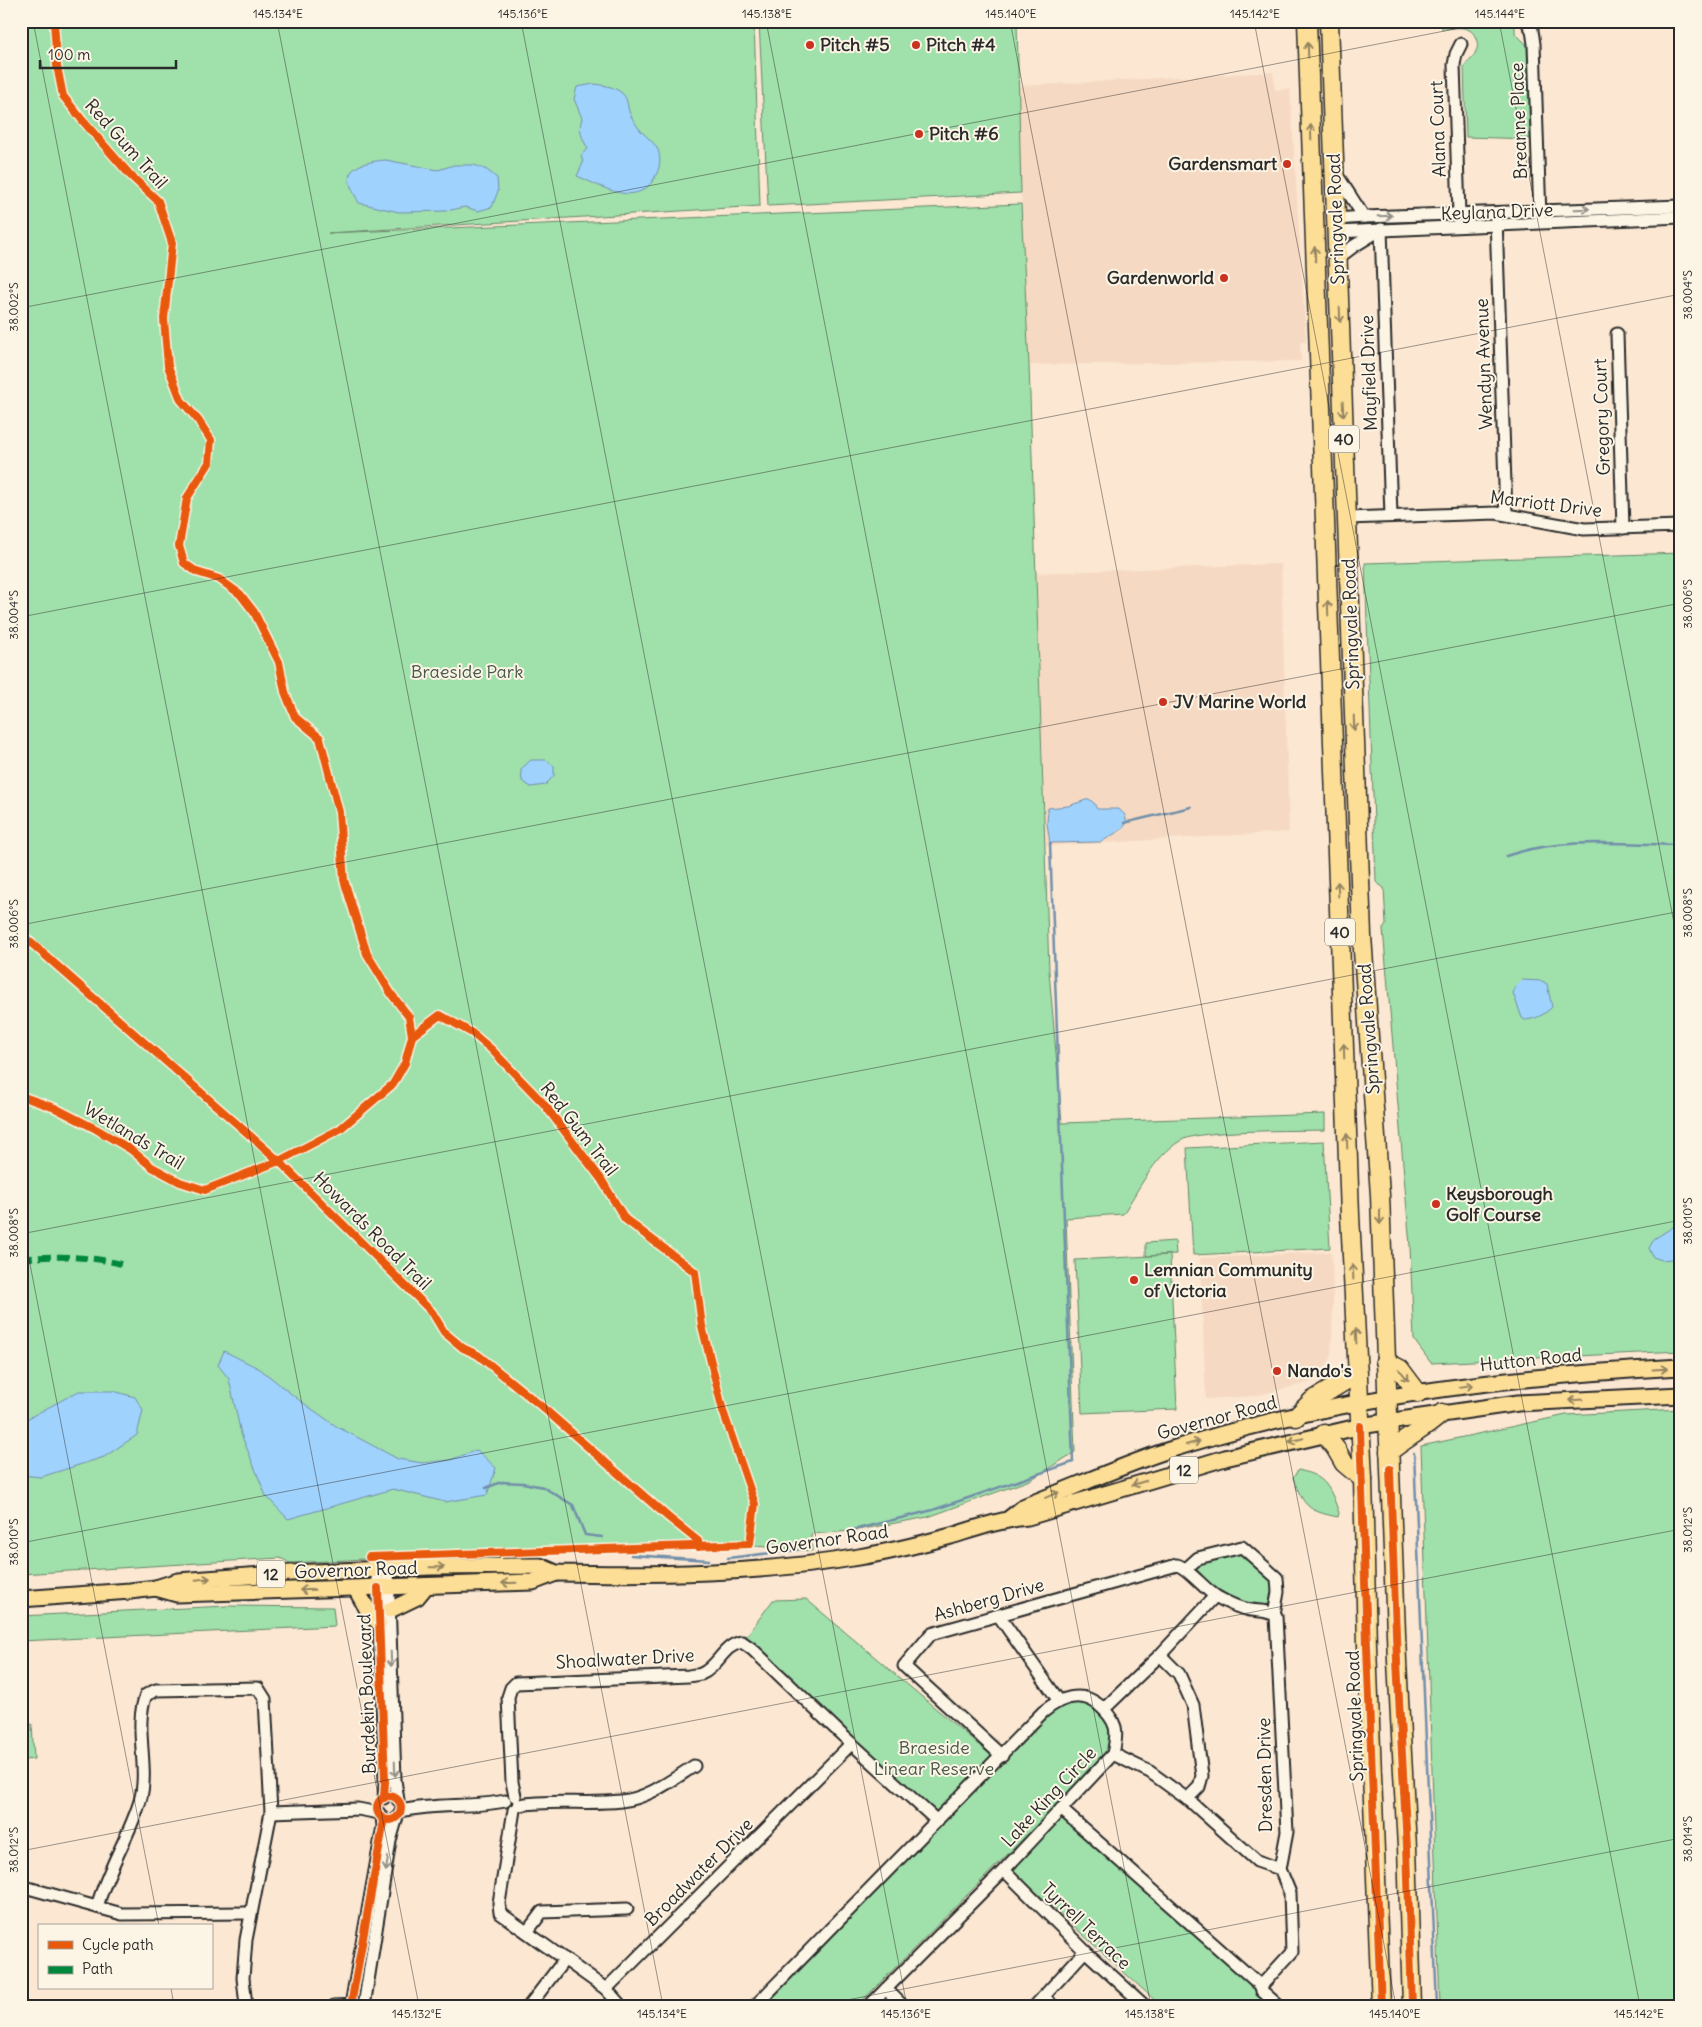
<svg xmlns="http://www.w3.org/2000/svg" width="1702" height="2027" viewBox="0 0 1702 2027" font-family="Delius,sans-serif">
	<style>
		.built { fill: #f6d9c2 }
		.green { fill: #a0e0aa; stroke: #66866a }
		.water { fill: #a0d2fe; stroke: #718faa }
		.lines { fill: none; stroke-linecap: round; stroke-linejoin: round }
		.stream { stroke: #718faa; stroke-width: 2.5 }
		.minor-casing { stroke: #2b2b2b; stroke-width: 15 }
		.major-casing { stroke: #2b2b2b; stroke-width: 19 }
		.highway-casing { stroke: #2b2b2b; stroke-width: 21 }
		.minor { stroke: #fcf5e5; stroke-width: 11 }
		.major { stroke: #fdde96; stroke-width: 15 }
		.highway { stroke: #fdde96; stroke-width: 18 }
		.quiet { stroke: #00873e; stroke-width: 6; stroke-dasharray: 12 6; stroke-linecap: butt }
		.cycleway-casing { stroke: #fcf5e5; stroke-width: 11 }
		.cycleway { stroke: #e8590c; stroke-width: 8 }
		.oneway { stroke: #948460 }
		.oneway2 { stroke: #949088 }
		.ticks { fill: none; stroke: #2b2b2b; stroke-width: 1; stroke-opacity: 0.45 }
		.poi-dot { fill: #c8321e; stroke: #fcf5e5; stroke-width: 2 }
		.labels { text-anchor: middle; stroke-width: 4; stroke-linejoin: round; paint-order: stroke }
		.shield { fill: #fcf5e5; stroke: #6a6863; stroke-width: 1 }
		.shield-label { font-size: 16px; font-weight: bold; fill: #2b2b2b }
		.poi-label { font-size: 18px; font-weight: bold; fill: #2b2b2b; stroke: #fcf5e5; text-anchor: start }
		.street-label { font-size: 18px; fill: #2b2b2b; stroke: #fcf5e5 }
		.park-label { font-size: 18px; fill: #48584b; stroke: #fcf5e5 }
		.neatline { fill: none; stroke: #2b2b2b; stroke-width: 2 }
		.ticks-label { font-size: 12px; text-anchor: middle; fill: #2b2b2b }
	</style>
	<rect width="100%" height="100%" fill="#fbe7d2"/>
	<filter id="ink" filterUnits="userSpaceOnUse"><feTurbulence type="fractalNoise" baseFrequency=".02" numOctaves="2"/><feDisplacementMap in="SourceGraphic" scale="10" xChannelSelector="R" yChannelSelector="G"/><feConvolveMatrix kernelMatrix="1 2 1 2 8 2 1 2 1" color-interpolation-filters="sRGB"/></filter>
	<g filter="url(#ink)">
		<!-- built -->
		<g class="built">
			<polygon points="1273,72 1275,90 1290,89 1306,342 1300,342 1301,361 1029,365 1021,193 1018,86"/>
			<polygon points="1281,564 1289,832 1046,846 1036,573"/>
			<polygon points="1331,1252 1332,1260 1333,1305 1331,1358 1322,1373 1308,1383 1254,1396 1206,1399 1200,1258"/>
		</g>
		<!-- green -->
		<g class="green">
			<path d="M21 21H754L760 206 328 233 1021 204 1029 365 1049 971 1062 1123 1325 1114V1130C1297 1131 1198 1129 1180 1141 1154 1157 1139 1189 1123 1214L1066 1218 1075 1452 1030 1480 928 1517 852 1531 811 1534 812 1551 698 1541 367 1554 365 1559 290 1563 280 1558 21 1574Z"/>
			<polygon points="759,21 1017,21 1021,193 768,206"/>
			<path d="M1441 21H1515V33L1527 45 1530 139 1466 137 1464 67C1467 60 1474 58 1476 51 1478 47 1478 44 1476 39 1472 24 1455 28 1442 29Z"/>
			<polygon points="1681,553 1681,1351 1431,1363 1414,1340 1410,1246 1383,929 1386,925 1384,888 1376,882 1365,563"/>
			<polygon points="1324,1141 1330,1248 1193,1255 1187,1148"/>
			<polygon points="1175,1241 1176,1254 1146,1256 1146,1243"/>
			<polygon points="1170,1255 1177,1409 1082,1413 1075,1260"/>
			<polygon points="1681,1409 1681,2006 1440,2006 1421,1446 1566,1415"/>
			<path d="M1298 1470C1326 1476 1330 1487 1339 1513L1338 1517C1308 1511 1304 1507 1293 1478Z"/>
			<path d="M1241 1550 1272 1578 1273 1602C1248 1616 1211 1584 1193 1569L1196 1562C1212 1563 1227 1556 1241 1550Z"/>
			<polygon points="806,1599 992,1756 937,1815 745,1638 773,1600"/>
			<polygon points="227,1606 333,1607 335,1626 21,1641 21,1616"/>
			<polygon points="1074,1700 1097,1707 1112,1730 1105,1756 869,1994 856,2006 758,2006 1043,1718"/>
			<polygon points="21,1724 32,1724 34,1759 24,1760 21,1755"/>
			<polygon points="1062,1814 1247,1982 1275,2006 1161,2006 1011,1869"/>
		</g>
		<!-- water -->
		<g class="water">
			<path d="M594 84C602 85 612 86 619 91 629 97 626 104 630 114 632 118 635 123 638 127 643 135 653 140 658 150 661 158 660 168 656 175 639 210 603 187 577 176L583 163 581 155 588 149C582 138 578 130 582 118L574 99 577 87Z"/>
			<path d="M386 160 438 170 454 165H474L487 170 497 178 498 191 492 207 478 211 465 207 446 211 399 212 359 203C356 197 352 190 350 184 344 164 373 161 386 160Z"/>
			<polygon points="531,760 546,760 554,766 554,776 545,785 531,787 522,781 521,769"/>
			<polygon points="1089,799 1094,803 1097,809 1119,809 1125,815 1127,823 1121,830 1101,842 1050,843 1047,823 1048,808 1068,806"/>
			<path d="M1522 980 1542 981 1547 984 1552 1007C1544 1015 1536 1019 1525 1020L1522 1018 1513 993 1516 986Z"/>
			<polygon points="1681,1222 1681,1258 1662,1260 1653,1257 1649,1248 1654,1239"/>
			<polygon points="224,1351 260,1369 299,1400 336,1426 398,1459 423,1463 450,1460 477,1450 496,1468 487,1495 445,1502 393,1489 288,1519 266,1496 241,1434 229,1379 218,1365"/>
			<polygon points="79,1391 113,1391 135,1397 143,1410 137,1435 104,1457 41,1477 21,1475 21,1422"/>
		</g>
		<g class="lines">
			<!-- stream -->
			<g class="stream">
				<polyline points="1124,823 1191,807"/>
				<path d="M1506 856C1561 837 1623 844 1681 845"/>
				<polyline points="1414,1453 1437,2006"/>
				<polyline points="486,1488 501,1482 523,1483 543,1487 573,1505 585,1535 602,1537"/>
				<polyline points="853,1530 933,1510 1073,1462 1050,843 1051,843"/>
				<polyline points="631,1555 709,1560"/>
				<polyline points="728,1558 797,1550"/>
			</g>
			<defs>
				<g id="minor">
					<polyline points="1527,22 1532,30 1534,44 1540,217"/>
					<polyline points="1335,172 1364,217"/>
					<polyline points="1459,214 1454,65 1456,54 1461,44"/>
					<polyline points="1496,218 1506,514"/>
					<polyline points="1336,219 1364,217 1681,206"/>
					<polyline points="1381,229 1391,516"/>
					<polyline points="1336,232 1681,217"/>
					<polyline points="1338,258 1354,246 1380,230"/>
					<polyline points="1617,334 1623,528"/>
					<polyline points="1347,518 1496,513 1584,529 1681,526"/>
					<polyline points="377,1569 385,1781 384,1798"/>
					<polyline points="388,1569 395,1780 398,1800"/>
					<polyline points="1186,1569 1198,1558 1242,1547 1277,1578 1278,1592 1274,1614"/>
					<polyline points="999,1616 1059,1701"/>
					<polyline points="1160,1655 1179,1674 1193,1705 1202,1776 1199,1787 1187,1799"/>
					<polyline points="21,1707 21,1719"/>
					<polyline points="1104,1709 1160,1655 1215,1596"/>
					<polyline points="1113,1754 1150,1772 1190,1801 1257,1861 1280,1869"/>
					<path d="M1002 1756 904 1666 931 1634 1177 1565C1187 1567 1205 1590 1217 1597 1226 1602 1236 1607 1246 1609 1256 1612 1268 1609 1276 1616L1287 1832 1280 1869 1290 1893 1292 1952 1261 1986 1061 1809"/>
					<path d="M515 1796 512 1782 508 1697 511 1688 516 1683 689 1676C692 1675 697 1675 701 1674 718 1667 723 1645 742 1642L752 1649 840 1733 937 1821"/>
					<path d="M519 1805C553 1799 587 1805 621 1801 647 1799 672 1780 694 1766"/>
					<polyline points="514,1810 499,1903 500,1913 606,1989 851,1744"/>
					<path d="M401 1811C435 1803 471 1808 505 1801"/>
					<polyline points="271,1812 358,1809 379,1813"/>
					<polyline points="1004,1870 1085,1951 1145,2006"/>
					<polyline points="21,1886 122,1914 251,1913"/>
					<path d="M97 1907C107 1870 129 1837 140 1801 150 1767 133 1727 146 1695L156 1690 258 1688 265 1699 271 1812 246 1940 243 1978 246 2006"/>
					<polyline points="527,1932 542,1912 627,1909"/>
					<polyline points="1261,1986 1262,1991 1279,2006"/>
					<polyline points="606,1989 621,2006"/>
					<polyline points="886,1989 903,2006"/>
					<polyline points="1044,1997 1053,2006"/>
					<polyline points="351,2005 383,1826 382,1817"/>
					<polyline points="334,2006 357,2005"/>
					<polyline points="364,2006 390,1841 397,1817"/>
					<polyline points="529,2006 565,1959"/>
					<path d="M755 2006 1043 1712C1060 1698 1081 1690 1099 1705 1106 1711 1112 1717 1115 1727 1117 1735 1115 1745 1113 1754L1004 1870 869 2006"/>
					<polyline points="1035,2006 1085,1951"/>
				</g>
				<g id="major">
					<path d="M1010 1518 1025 1506C1072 1488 1118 1467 1166 1451 1332 1397 1508 1376 1681 1367"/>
					<polyline points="156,1588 177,1594 533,1582 556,1573"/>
					<polyline points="356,1589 370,1614 379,1623"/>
					<path d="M21 1599 130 1591 156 1588 178 1581 291 1573 430 1567 540 1566 556 1573C657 1575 759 1574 859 1557 890 1552 921 1544 951 1536 977 1528 1002 1519 1028 1517L1225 1458 1366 1425 1518 1403 1681 1395"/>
					<polyline points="390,1610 417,1597 426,1586"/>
				</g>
				<g id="highway">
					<polyline points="1307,21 1350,1215 1363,1479 1367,1646 1381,2006"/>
					<polyline points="1329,21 1362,936 1380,1195 1397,1661 1407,1847 1412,2006"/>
					<polyline points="1385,1361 1400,1369 1418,1393"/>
					<polyline points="1296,1417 1312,1401 1358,1373"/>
					<polyline points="1324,1434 1336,1449 1344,1463 1363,1479"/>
					<path d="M1389 1452C1406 1438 1426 1428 1442 1413"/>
				</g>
			</defs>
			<!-- minor casing -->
			<use href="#minor" class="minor-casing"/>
			<!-- major casing -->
			<use href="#major" class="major-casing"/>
			<!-- highway casing -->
			<use href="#highway" class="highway-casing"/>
			<!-- minor -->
			<use href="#minor" class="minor"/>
			<!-- major -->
			<use href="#major" class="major"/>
			<!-- highway -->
			<use href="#highway" class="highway"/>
			<!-- quiet -->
			<path class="quiet" d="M21 1259C54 1255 89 1256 121 1264"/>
			<defs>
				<g id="cycleway">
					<polyline points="54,21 57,66 63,96 83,121 130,175 158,201 172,243 164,319 168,366 181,400 198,420 211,440 209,463 187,498 179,546 184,563 197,572 219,579 240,594 254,612 279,662 285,692 295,717 320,738 339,812 344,880 367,954 392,995 409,1017 412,1036 440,1015 472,1033 491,1049 544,1104 601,1179 625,1219 695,1272 702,1326 723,1411 755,1504 750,1544 369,1557"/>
					<polyline points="21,934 279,1161 432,1312 444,1332 463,1348 478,1355 541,1406 668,1517 698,1541 699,1547"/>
					<polyline points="21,1096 55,1108 96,1129 130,1149 152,1167 180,1182 205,1190 279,1161 340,1129 393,1084 405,1063 412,1036"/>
					<polyline points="1360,1426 1367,1646 1381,2006"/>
					<polyline points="1390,1469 1397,1661 1407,1847 1412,2006"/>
					<polyline points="378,1588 385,1781 384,1798"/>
					<circle cx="389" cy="1808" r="12"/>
					<polyline points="334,2006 351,2005 383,1826 382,1817"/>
				</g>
			</defs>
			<!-- cycleway casing -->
			<use href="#cycleway" class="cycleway-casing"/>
			<!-- cycleway -->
			<use href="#cycleway" class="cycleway"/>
		</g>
		<!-- one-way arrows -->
		<defs><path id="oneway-shaft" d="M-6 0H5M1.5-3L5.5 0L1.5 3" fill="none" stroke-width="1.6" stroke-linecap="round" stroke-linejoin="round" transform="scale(1.25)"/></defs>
		<g class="oneway">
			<use href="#oneway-shaft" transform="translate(1308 50) rotate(-92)"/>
			<use href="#oneway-shaft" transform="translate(1311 132) rotate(-92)"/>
			<use href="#oneway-shaft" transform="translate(1315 254) rotate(-92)"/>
			<use href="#oneway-shaft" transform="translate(1340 315) rotate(88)"/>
			<use href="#oneway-shaft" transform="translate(1343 409) rotate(88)"/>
			<use href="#oneway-shaft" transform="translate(1328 608) rotate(-92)"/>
			<use href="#oneway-shaft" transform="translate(1354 723) rotate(88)"/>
			<use href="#oneway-shaft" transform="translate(1338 889) rotate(-92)"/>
			<use href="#oneway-shaft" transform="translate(1344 1051) rotate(-92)"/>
			<use href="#oneway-shaft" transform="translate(1347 1141) rotate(-92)"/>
			<use href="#oneway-shaft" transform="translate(1380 1217) rotate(90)"/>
			<use href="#oneway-shaft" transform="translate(1353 1272) rotate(-93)"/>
			<use href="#oneway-shaft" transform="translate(1356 1336) rotate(-93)"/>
			<use href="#oneway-shaft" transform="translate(1660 1369) rotate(-3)"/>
			<use href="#oneway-shaft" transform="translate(1404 1375) rotate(51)"/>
			<use href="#oneway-shaft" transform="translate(1466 1386) rotate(-8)"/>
			<use href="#oneway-shaft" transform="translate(1576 1400) rotate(177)"/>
			<use href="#oneway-shaft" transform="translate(1296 1440) rotate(167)"/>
			<use href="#oneway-shaft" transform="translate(1193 1443) rotate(-16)"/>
			<use href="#oneway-shaft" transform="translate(1139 1483) rotate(163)"/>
			<use href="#oneway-shaft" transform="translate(1052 1495) rotate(-22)"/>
			<use href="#oneway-shaft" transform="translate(437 1567) rotate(-1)"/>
			<use href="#oneway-shaft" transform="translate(203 1579) rotate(-6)"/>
			<use href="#oneway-shaft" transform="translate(509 1583) rotate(178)"/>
			<use href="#oneway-shaft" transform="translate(307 1590) rotate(178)"/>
		</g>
		<g class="oneway2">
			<use href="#oneway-shaft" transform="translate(1582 209) rotate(-2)"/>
			<use href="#oneway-shaft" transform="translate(1385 216) rotate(-2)"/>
			<use href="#oneway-shaft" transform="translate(391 1659) rotate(88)"/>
			<use href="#oneway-shaft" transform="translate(395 1769) rotate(88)"/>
			<use href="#oneway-shaft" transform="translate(387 1864) rotate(99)"/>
		</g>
	</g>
	<!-- ticks -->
	<path class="ticks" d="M33 21 419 2006M277 21 663 2006M521 21 907 2006M766 21 1151 2006M1010 21 1396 2006M1254 21 1640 2006M1499 21 1681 959M21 308 1496 21M21 617 1681 294M21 925 1681 603M21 1218 159 1926M21 1234 1681 911M21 1543 1681 1220M21 1851 1681 1529M171 1988 174 2006M816 2006 1681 1838"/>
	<!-- markers -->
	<g class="poi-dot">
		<circle cx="810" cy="45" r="5"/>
		<circle cx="916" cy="45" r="5"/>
		<circle cx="919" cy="134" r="5"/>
		<circle cx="1287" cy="164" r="5"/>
		<circle cx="1224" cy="278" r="5"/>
		<circle cx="1163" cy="702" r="5"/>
		<circle cx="1436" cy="1204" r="5"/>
		<circle cx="1134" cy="1280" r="5"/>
		<circle cx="1277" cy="1371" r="5"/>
	</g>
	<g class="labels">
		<!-- shield labels -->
		<g class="shield">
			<rect x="1329" y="425.5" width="30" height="27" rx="4"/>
			<rect x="1325" y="918.5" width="30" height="27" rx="4"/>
			<rect x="1170" y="1456.5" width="28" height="27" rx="4"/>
			<rect x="257" y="1560.5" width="28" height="27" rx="4"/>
		</g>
		<g class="shield-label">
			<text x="1344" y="445">40</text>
			<text x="1340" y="938">40</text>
			<text x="1184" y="1476">12</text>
			<text x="271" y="1580">12</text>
		</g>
		<!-- poi labels -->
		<g class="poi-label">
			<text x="820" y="51">Pitch #5</text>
			<text x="926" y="51">Pitch #4</text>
			<text x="929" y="140">Pitch #6</text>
			<text x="1277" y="170" text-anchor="end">Gardensmart</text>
			<text x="1214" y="284" text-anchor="end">Gardenworld</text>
			<text x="1173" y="708">JV Marine World</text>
			<text x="1446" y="1200">Keysborough<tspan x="1446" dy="21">Golf Course</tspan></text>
			<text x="1144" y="1276">Lemnian Community<tspan x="1144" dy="21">of Victoria</tspan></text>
			<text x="1287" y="1377">Nando's</text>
		</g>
		<!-- street labels -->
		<g class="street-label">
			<text transform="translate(1519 121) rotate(-92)" y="6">Breanne Place</text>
			<text transform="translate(1438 129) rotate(-92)" y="6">Alana Court</text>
			<text transform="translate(126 144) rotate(48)" y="6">Red Gum Trail</text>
			<text transform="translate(1497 212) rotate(-2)" y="6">Keylana Drive</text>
			<text transform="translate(1336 219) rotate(-92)" y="6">Springvale Road</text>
			<text transform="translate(1484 364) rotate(-92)" y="6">Wendyn Avenue</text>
			<text transform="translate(1369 373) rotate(-92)" y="6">Mayfield Drive</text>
			<text transform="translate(1602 417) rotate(-92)" y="6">Gregory Court</text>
			<text transform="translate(1546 504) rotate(7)" y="6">Marriott Drive</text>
			<text transform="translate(1351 624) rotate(-92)" y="6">Springvale Road</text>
			<text transform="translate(1369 1029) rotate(-94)" y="6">Springvale Road</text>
			<text transform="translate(579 1129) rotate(52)" y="6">Red Gum Trail</text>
			<text transform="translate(134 1136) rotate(31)" y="6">Wetlands Trail</text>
			<text transform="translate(372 1231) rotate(45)" y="6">Howards Road Trail</text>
			<text transform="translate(1531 1360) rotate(-6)" y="6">Hutton Road</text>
			<text transform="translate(1217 1418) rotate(-15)" y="6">Governor Road</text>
			<text transform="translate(827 1540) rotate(-8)" y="6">Governor Road</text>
			<text transform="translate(356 1570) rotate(-2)" y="6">Governor Road</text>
			<text transform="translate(989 1600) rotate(-16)" y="6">Ashberg Drive</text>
			<text transform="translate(625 1659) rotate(-3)" y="6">Shoalwater Drive</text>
			<text transform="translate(367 1694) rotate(-92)" y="6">Burdekin Boulevard</text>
			<text transform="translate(1355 1716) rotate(-92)" y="6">Springvale Road</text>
			<text transform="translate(1265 1775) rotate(-91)" y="6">Dresden Drive</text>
			<text transform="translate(1049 1797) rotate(-47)" y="6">Lake King Circle</text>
			<text transform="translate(699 1872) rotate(-45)" y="6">Broadwater Drive</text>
			<text transform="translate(1086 1926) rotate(44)" y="6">Tyrrell Terrace</text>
		</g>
		<!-- park labels -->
		<g class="park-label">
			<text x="467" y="678">Braeside Park</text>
			<text x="934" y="1754">Braeside<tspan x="934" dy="21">Linear Reserve</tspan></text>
		</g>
	</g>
	<!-- margin -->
	<rect width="1702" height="2027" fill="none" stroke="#fcf5e5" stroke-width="55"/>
	<!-- legend -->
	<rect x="38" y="1924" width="175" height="65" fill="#fcf5e5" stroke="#a8a49b"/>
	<rect x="48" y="1941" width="25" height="8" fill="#e8590c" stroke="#a8a49b"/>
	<text x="82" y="1950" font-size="15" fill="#2b2b2b">Cycle path</text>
	<rect x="48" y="1966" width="25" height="8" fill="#00873e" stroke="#a8a49b"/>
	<text x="82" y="1974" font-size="15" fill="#2b2b2b">Path</text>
	<!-- scale -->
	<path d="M40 60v8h136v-8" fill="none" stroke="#2b2b2b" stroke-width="2.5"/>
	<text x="48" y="60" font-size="15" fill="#2b2b2b" stroke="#fcf5e5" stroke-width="4" paint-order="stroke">100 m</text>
	<rect x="28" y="28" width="1646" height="1972" class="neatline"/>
	<g class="ticks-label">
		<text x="278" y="18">145.134°E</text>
		<text x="523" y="18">145.136°E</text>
		<text x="767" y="18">145.138°E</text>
		<text x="1011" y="18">145.140°E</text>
		<text x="1255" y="18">145.142°E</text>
		<text x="1500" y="18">145.144°E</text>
		<text transform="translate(1688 295) rotate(-90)" y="4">38.004°S</text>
		<text transform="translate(14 307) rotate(-90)" y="4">38.002°S</text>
		<text transform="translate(1688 604) rotate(-90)" y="4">38.006°S</text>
		<text transform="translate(14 615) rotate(-90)" y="4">38.004°S</text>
		<text transform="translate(1688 913) rotate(-90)" y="4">38.008°S</text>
		<text transform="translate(14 924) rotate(-90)" y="4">38.006°S</text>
		<text transform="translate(1688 1221) rotate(-90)" y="4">38.010°S</text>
		<text transform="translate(14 1233) rotate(-90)" y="4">38.008°S</text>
		<text transform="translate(1688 1530) rotate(-90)" y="4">38.012°S</text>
		<text transform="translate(14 1542) rotate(-90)" y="4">38.010°S</text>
		<text transform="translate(1688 1839) rotate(-90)" y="4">38.014°S</text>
		<text transform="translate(14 1850) rotate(-90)" y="4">38.012°S</text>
		<text x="417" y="2018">145.132°E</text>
		<text x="662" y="2018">145.134°E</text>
		<text x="906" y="2018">145.136°E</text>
		<text x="1150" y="2018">145.138°E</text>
		<text x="1395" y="2018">145.140°E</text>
		<text x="1639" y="2018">145.142°E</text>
	</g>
</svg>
